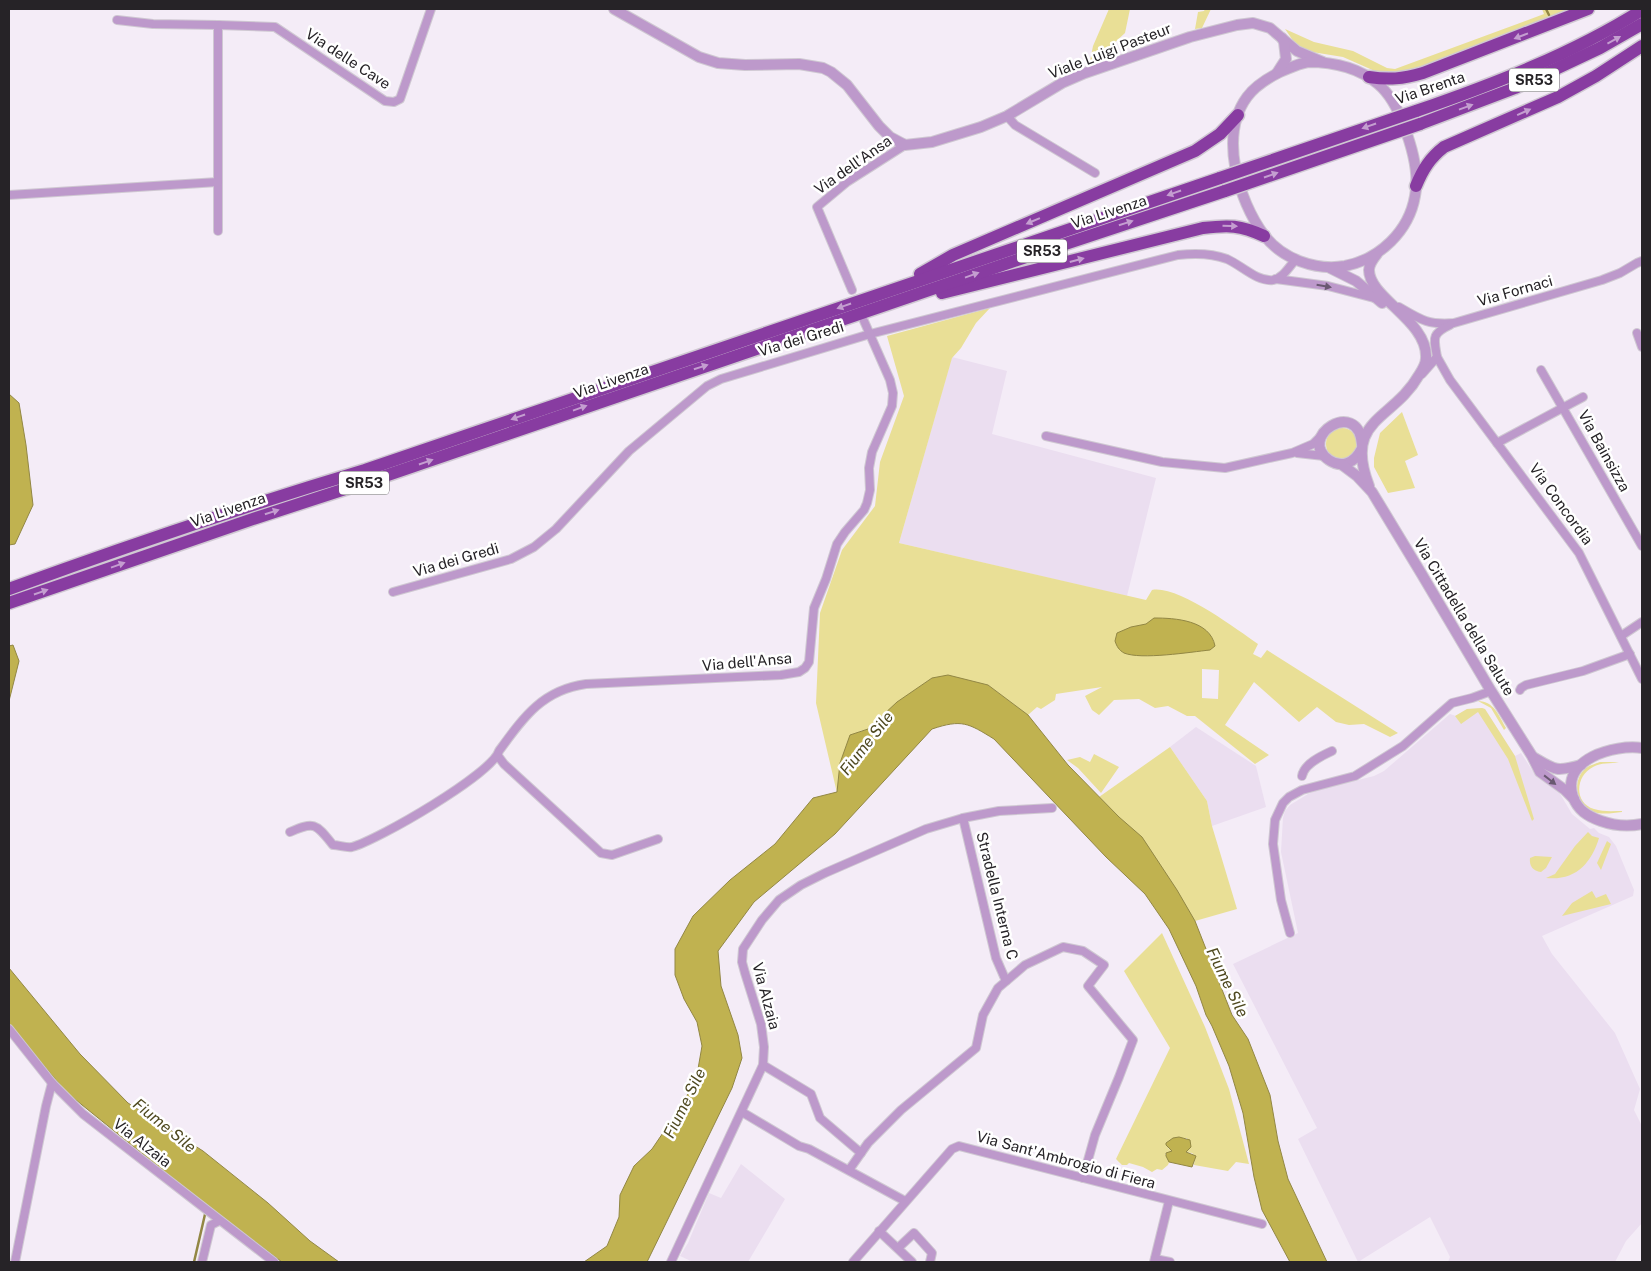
<svg xmlns="http://www.w3.org/2000/svg" width="1651" height="1271" viewBox="0 0 1651 1271" font-family="'Public Sans',sans-serif">
	<style>
		.built { fill: #ebdef0 }
		.green { fill: #e9df96; fill-rule: evenodd }
		.water { fill: #c0b250; stroke: #928744 }
		.lines { fill: none; stroke-linecap: round; stroke-linejoin: round }
		.stream { stroke: #928744; stroke-width: 2.5 }
		.minor-casing { stroke: #cfc8d2; stroke-width: 10 }
		.tertiary-casing { stroke: #cfc8d2; stroke-width: 12 }
		.trunk-casing { stroke: #cfc8d2; stroke-width: 15 }
		.minor { stroke: #bd99cb; stroke-width: 8 }
		.tertiary { stroke: #bd99cb; stroke-width: 10 }
		.trunk { stroke: #883ca1; stroke-width: 12 }
		.trunk-bridge-casing { stroke: #cfc8d2; stroke-width: 15; stroke-linecap: butt }
		.trunk-bridge { stroke: #883ca1; stroke-width: 12 }
		.oneway { fill: #c49ed0 }
		.oneway2 { fill: #6a5871 }
		.labels { text-anchor: middle; stroke-width: 5; stroke-linejoin: round; paint-order: stroke }
		.shield { fill: #fff; stroke: #676568; stroke-width: 1 }
		.shield-label { font-size: 14px; font-weight: bold; fill: #262327 }
		.street-label { font-size: 15px; fill: #262327; stroke: #fff }
		.water-label { font-size: 16px; font-style: italic; fill: #4f4920; stroke: #fff }
	</style>
	<rect width="100%" height="100%" fill="#f4ecf7"/>
	<!-- built -->
	<g class="built">
		<polygon points="952,357 1007,371 992,434 1156,478 1127,596 899,543"/>
		<polygon points="1482,708 1485,709 1515,756 1521,753 1536,776 1559,792 1572,814 1590,829 1594,828 1599,833 1609,837 1616,846 1634,890 1633,896 1542,936 1552,954 1615,1033 1640,1089 1634,1110 1642,1126 1642,1223 1626,1241 1615,1262 1448,1262 1450,1257 1430,1217 1358,1262 1298,1139 1317,1128 1233,964 1298,933 1281,852 1283,818 1285,811 1290,805 1308,794 1318,790 1374,776 1384,771 1450,714 1456,716 1467,709"/>
		<polygon points="1196,727 1256,766 1266,807 1212,826 1207,801 1170,747"/>
		<polygon points="741,1164 785,1199 748,1262 693,1262 680,1256 688,1243 709,1193 721,1198"/>
	</g>
	<!-- green -->
	<g class="green">
		<polygon points="1109,9 1130,9 1125,33 1112,45 1105,60 1089,66 1093,46"/>
		<polygon points="1205,9 1211,9 1202,28 1195,29 1198,12 1204,11"/>
		<polygon points="1542,9 1569,9 1552,16 1552,19 1409,73 1377,72 1343,57 1306,51 1294,42 1285,29 1314,42 1353,51 1387,68 1395,69 1544,14"/>
		<path d="M990 308 976 323 961 348 952 358 899 543 1146 600 1152 590C1178 585 1236 629 1258 644L1253 654 1261 658 1267 650 1398 733 1390 737 1364 724 1349 725 1336 722 1317 707 1299 722 1254 682 1225 725 1269 755 1255 764 1195 716H1187L1168 706 1155 708 1139 699 1114 700 1099 715 1092 710 1085 696 1102 687 1056 694 1055 700 1041 709 1037 707 1028 715 988 685 932 678 898 702 868 729 860 731 840 763 837 793 816 703 820 613 842 550 875 506 880 462 904 396 887 336ZM1202 669 1219 670 1218 699 1202 698Z"/>
		<polygon points="1402,412 1418,455 1405,461 1415,488 1388,493 1374,467 1374,458 1380,433"/>
		<circle cx="1342" cy="444" r="16"/>
		<path d="M1478 701C1494 701 1499 716 1506 728L1504 730 1491 708Z"/>
		<polygon points="1482,708 1485,709 1515,756 1534,819 1532,821 1508,759 1478,712 1461,724 1455,716 1467,709"/>
		<path d="M1170 747 1207 801 1212 826 1237 909 1195 921C1168 876 1136 835 1099 797Z"/>
		<polygon points="1094,754 1119,767 1101,793 1078,768 1067,760 1080,757 1090,762"/>
		<path d="M1600 762H1619C1611 764 1601 762 1593 767 1575 776 1574 803 1594 809 1603 812 1613 811 1622 811V812C1613 813 1602 815 1594 812 1576 805 1571 781 1586 768 1590 765 1595 764 1600 762Z"/>
		<path d="M1588 832 1592 836 1599 838C1591 864 1575 881 1546 878L1555 874 1575 846Z"/>
		<polygon points="1607,841 1611,844 1601,870 1597,863"/>
		<path d="M1535 856 1552 857 1546 868 1541 872C1533 871 1529 866 1530 858Z"/>
		<polygon points="1592,891 1596,898 1606,894 1611,904 1562,916 1572,903"/>
		<polygon points="1162,933 1205,1027 1229,1089 1249,1164 1236,1162 1228,1171 1194,1165 1195,1156 1192,1153 1186,1152 1189,1149 1187,1138 1173,1138 1168,1148 1172,1151 1165,1154 1170,1160 1168,1165 1162,1170 1157,1169 1152,1172 1143,1167 1129,1163 1127,1165 1122,1165 1116,1159 1170,1048 1124,971"/>
	</g>
	<!-- water -->
	<g class="water">
		<polygon points="9,394 19,403 26,445 33,505 15,544 9,545"/>
		<path d="M1154 618C1175 618 1210 620 1215 646L1210 650C1191 652 1141 660 1124 653 1119 650 1117 647 1115 641L1117 633 1131 627 1146 624Z"/>
		<polygon points="13,645 19,661 9,701 9,646"/>
		<path d="M948 675 988 685 1028 715 1068 765 1119 817 1142 837 1177 890 1195 921 1232 1015 1248 1039 1270 1095 1278 1141 1288 1179 1327 1262H1290L1262 1210 1254 1177 1243 1113 1229 1066 1212 1026 1206 1015 1196 986 1169 929 1145 894 1106 857 994 739C968 723 962 719 932 729L835 834 754 902 718 951 721 986 738 1035 742 1058 732 1088 647 1262H584L607 1246 619 1217 620 1195 634 1166 652 1149 669 1124 686 1098 698 1069 702 1046 697 1022 684 999 675 975V949L693 916 730 880 775 844 813 798 837 792 840 763 850 735 868 729 897 702 932 678Z"/>
		<polygon points="9,968 80,1054 128,1103 203,1151 268,1203 310,1241 339,1262 282,1262 207,1206 66,1092 9,1024"/>
		<polygon points="1179,1137 1190,1140 1191,1147 1186,1152 1196,1156 1192,1167 1169,1162 1166,1156 1166,1153 1172,1151 1166,1145 1166,1143 1173,1138"/>
	</g>
	<g class="lines">
		<!-- stream -->
		<g class="stream">
			<polyline points="1546,9 1549,15"/>
			<polyline points="194,1262 206,1210"/>
		</g>
		<defs>
			<g id="minor">
				<polyline points="117,20 153,24 218,25 218,231"/>
				<polyline points="218,25 275,27 385,101 394,102 400,99 431,9"/>
				<polyline points="1007,116 1015,125 1095,173"/>
				<polyline points="9,195 218,182"/>
				<polyline points="1276,279 1328,286 1374,298"/>
				<polyline points="852,290 817,207 847,182 905,145"/>
				<path d="M1399 307C1421 320 1428 325 1454 323L1602 280 1620 273 1637 263 1642 261"/>
				<polyline points="1637,333 1642,347"/>
				<polyline points="1437,357 1450,380 1579,553 1642,679"/>
				<polyline points="1541,370 1642,546"/>
				<path d="M1422 374 1437 357C1434 338 1431 334 1450 325"/>
				<polyline points="1046,436 1162,462 1225,468 1292,453 1313,444 1321,436"/>
				<polyline points="1497,443 1583,397"/>
				<polyline points="1297,453 1324,456"/>
				<path d="M393 592 511 559 534 547 556 529 629 451 707 386 721 379 870 334 1178 255C1195 253 1211 253 1227 259 1241 265 1257 282 1273 280 1283 278 1289 267 1296 259"/>
				<polyline points="1621,636 1642,622"/>
				<polyline points="1520,690 1521,688 1526,685 1583,671 1630,654"/>
				<polyline points="498,756 504,764 601,853 612,855 658,839"/>
				<path d="M1302 776C1304 764 1321 756 1332 751"/>
				<polyline points="963,818 996,958 1006,981"/>
				<path d="M290 832C315 821 316 824 333 845 339 845 346 848 352 847 378 840 492 774 499 751 523 718 542 690 586 684L781 675 799 672 805 668 809 662 814 608 826 579 837 544 845 532 864 510 867 503 870 490 869 468 872 452 892 406 893 393 890 380 864 321"/>
				<polyline points="1290,933 1281,900 1273,844 1275,820 1283,803 1289,797 1302,790 1355,776 1403,746 1452,703 1472,698 1491,691"/>
				<polyline points="9,1029 52,1083 83,1114 274,1262"/>
				<polyline points="763,1065 811,1094 820,1118 861,1153"/>
				<polyline points="742,1112 799,1146 809,1149 905,1201"/>
				<polyline points="849,1170 868,1143 901,1110 976,1048 983,1015 998,988 1025,965 1063,947 1083,951 1104,965 1088,986 1133,1040 1119,1077 1095,1135 1083,1178"/>
				<polyline points="879,1231 912,1262"/>
				<polyline points="898,1248 914,1233 932,1253 930,1262"/>
				<polyline points="1155,1259 1170,1262"/>
				<polyline points="15,1262 46,1106 52,1083"/>
				<polyline points="202,1262 211,1225 219,1221"/>
				<polyline points="671,1262 763,1065 764,1047 761,1024 745,973 742,962 743,949 762,920 779,900 801,885 825,873 926,829 963,818 999,811 1052,808"/>
				<polyline points="853,1262 952,1149 959,1146 1262,1224"/>
				<polyline points="1154,1262 1169,1201"/>
			</g>
			<g id="tertiary">
				<polyline points="614,9 699,57 718,63 745,65 799,64 823,68 831,72 847,85 879,126 890,137 905,145 932,142 981,127 1007,116 1062,83 1085,73 1190,37 1237,25 1253,23 1270,28 1297,51 1323,62"/>
				<path d="M1308 62C1334 62 1358 67 1378 84 1390 94 1399 112 1404 126 1412 147 1420 173 1415 196 1409 231 1380 259 1345 266 1316 271 1282 259 1264 235 1238 200 1219 135 1247 97 1255 86 1268 78 1280 72 1290 68 1297 64 1308 62Z"/>
				<polyline points="1277,73 1286,59 1284,42 1282,38"/>
				<polyline points="1330,268 1356,281 1382,303"/>
				<path d="M1361 450C1355 462 1342 469 1329 460 1296 437 1358 397 1362 444"/>
				<polyline points="1341,464 1357,476 1372,492 1421,573 1491,691 1532,756 1540,772 1565,790 1574,799"/>
				<path d="M1369 486C1343 418 1393 421 1419 375 1423 369 1426 364 1426 358 1428 321 1369 298 1369 270 1369 264 1373 259 1377 254"/>
				<path d="M1642 748C1615 744 1560 759 1573 797 1578 810 1587 816 1601 821 1615 826 1627 827 1642 824"/>
				<path d="M1533 757C1555 770 1556 772 1581 765"/>
			</g>
			<g id="trunk">
				<path d="M1369 77C1389 80 1402 79 1423 73L1588 9"/>
				<path d="M1416 111C1494 84 1572 54 1642 10"/>
				<polyline points="1420,124 1515,88 1600,48 1642,24"/>
				<path d="M1416 186C1423 169 1430 158 1444 147L1558 97 1596 76 1642 46"/>
				<polyline points="920,274 953,255 1195,151 1220,134 1238,115"/>
				<path d="M942 293 1203 228C1229 225 1240 225 1264 236"/>
				<path d="M9 589C127 546 245 506 365 470L1220 178"/>
				<polyline points="9,603 256,518 379,478 1023,258 1225,191"/>
			</g>
		</defs>
		<!-- minor casing -->
		<use href="#minor" class="minor-casing"/>
		<!-- tertiary casing -->
		<use href="#tertiary" class="tertiary-casing"/>
		<!-- trunk casing -->
		<use href="#trunk" class="trunk-casing"/>
		<!-- minor -->
		<use href="#minor" class="minor"/>
		<!-- tertiary -->
		<use href="#tertiary" class="tertiary"/>
		<!-- trunk -->
		<use href="#trunk" class="trunk"/>
		<defs>
			<g id="trunk-bridge">
				<polyline points="1220,178 1416,111"/>
				<polyline points="1225,191 1420,124"/>
			</g>
		</defs>
		<!-- trunk-bridge casing -->
		<use href="#trunk-bridge" class="trunk-bridge-casing"/>
		<!-- trunk-bridge -->
		<use href="#trunk-bridge" class="trunk-bridge"/>
	</g>
	<!-- one-way arrows -->
	<defs><path id="oneway-solid" d="M-6-.8H1V-3.2L6.5 0L1 3.2V.8H-6Z" transform="scale(1.25)"/></defs>
	<g class="oneway">
		<use href="#oneway-solid" transform="translate(1521 36) rotate(159)"/>
		<use href="#oneway-solid" transform="translate(1614 40) rotate(-29)"/>
		<use href="#oneway-solid" transform="translate(1466 107) rotate(-20)"/>
		<use href="#oneway-solid" transform="translate(1524 112) rotate(-24)"/>
		<use href="#oneway-solid" transform="translate(1369 126) rotate(161)"/>
		<use href="#oneway-solid" transform="translate(1271 175) rotate(-19)"/>
		<use href="#oneway-solid" transform="translate(1174 193) rotate(161)"/>
		<use href="#oneway-solid" transform="translate(1033 221) rotate(157)"/>
		<use href="#oneway-solid" transform="translate(1126 223) rotate(-18)"/>
		<use href="#oneway-solid" transform="translate(1230 226) rotate(2)"/>
		<use href="#oneway-solid" transform="translate(1077 260) rotate(-15)"/>
		<use href="#oneway-solid" transform="translate(972 275) rotate(-20)"/>
		<use href="#oneway-solid" transform="translate(844 306) rotate(161)"/>
		<use href="#oneway-solid" transform="translate(701 367) rotate(-18)"/>
		<use href="#oneway-solid" transform="translate(580 408) rotate(-20)"/>
		<use href="#oneway-solid" transform="translate(518 417) rotate(161)"/>
		<use href="#oneway-solid" transform="translate(426 462) rotate(-19)"/>
		<use href="#oneway-solid" transform="translate(272 512) rotate(-18)"/>
		<use href="#oneway-solid" transform="translate(118 565) rotate(-20)"/>
		<use href="#oneway-solid" transform="translate(41 592) rotate(-19)"/>
	</g>
	<g class="oneway2">
		<use href="#oneway-solid" transform="translate(1324 286) rotate(10)"/>
		<use href="#oneway-solid" transform="translate(1550 780) rotate(38)"/>
	</g>
	<g class="labels">
		<!-- shield labels -->
		<g class="shield">
			<rect x="1509" y="68.5" width="50" height="23" rx="4"/>
			<rect x="1017" y="239.5" width="50" height="23" rx="4"/>
			<rect x="339" y="471.5" width="50" height="23" rx="4"/>
		</g>
		<g class="shield-label">
			<text x="1534" y="85">SR53</text>
			<text x="1042" y="256">SR53</text>
			<text x="364" y="488">SR53</text>
		</g>
		<!-- street labels -->
		<g class="street-label">
			<text transform="translate(1110 51) rotate(-21)" y="5">Viale Luigi Pasteur</text>
			<text transform="translate(348 59) rotate(33)" y="5">Via delle Cave</text>
			<text transform="translate(1430 88) rotate(-19)" y="5">Via Brenta</text>
			<text transform="translate(853 165) rotate(-35)" y="5">Via dell'Ansa</text>
			<text transform="translate(1109 212) rotate(-18)" y="5">Via Livenza</text>
			<text transform="translate(1515 291) rotate(-16)" y="5">Via Fornaci</text>
			<text transform="translate(801 339) rotate(-17)" y="5">Via dei Gredi</text>
			<text transform="translate(611 381) rotate(-19)" y="5">Via Livenza</text>
			<text transform="translate(1604 451) rotate(61)" y="5">Via Bainsizza</text>
			<text transform="translate(1561 504) rotate(54)" y="5">Via Concordia</text>
			<text transform="translate(228 510) rotate(-19)" y="5">Via Livenza</text>
			<text transform="translate(456 560) rotate(-16)" y="5">Via dei Gredi</text>
			<text transform="translate(1464 617) rotate(59)" y="5">Via Cittadella della Salute</text>
			<text transform="translate(747 662) rotate(-5)" y="5">Via dell'Ansa</text>
			<text transform="translate(997 896) rotate(76)" y="5">Stradella Interna C</text>
			<text transform="translate(766 996) rotate(75)" y="5">Via Alzaia</text>
			<text transform="translate(142 1143) rotate(38)" y="5">Via Alzaia</text>
			<text transform="translate(1066 1160) rotate(15)" y="5">Via Sant'Ambrogio di Fiera</text>
		</g>
		<!-- water labels -->
		<g class="water-label">
			<text transform="translate(866 743) rotate(-52)" y="6">Fiume Sile</text>
			<text transform="translate(1228 982) rotate(64)" y="6">Fiume Sile</text>
			<text transform="translate(684 1103) rotate(-64)" y="6">Fiume Sile</text>
			<text transform="translate(165 1125) rotate(39)" y="6">Fiume Sile</text>
		</g>
	</g>
	<!-- border -->
	<rect width="1651" height="1271" fill="none" stroke="#262327" stroke-width="20"/>
</svg>
